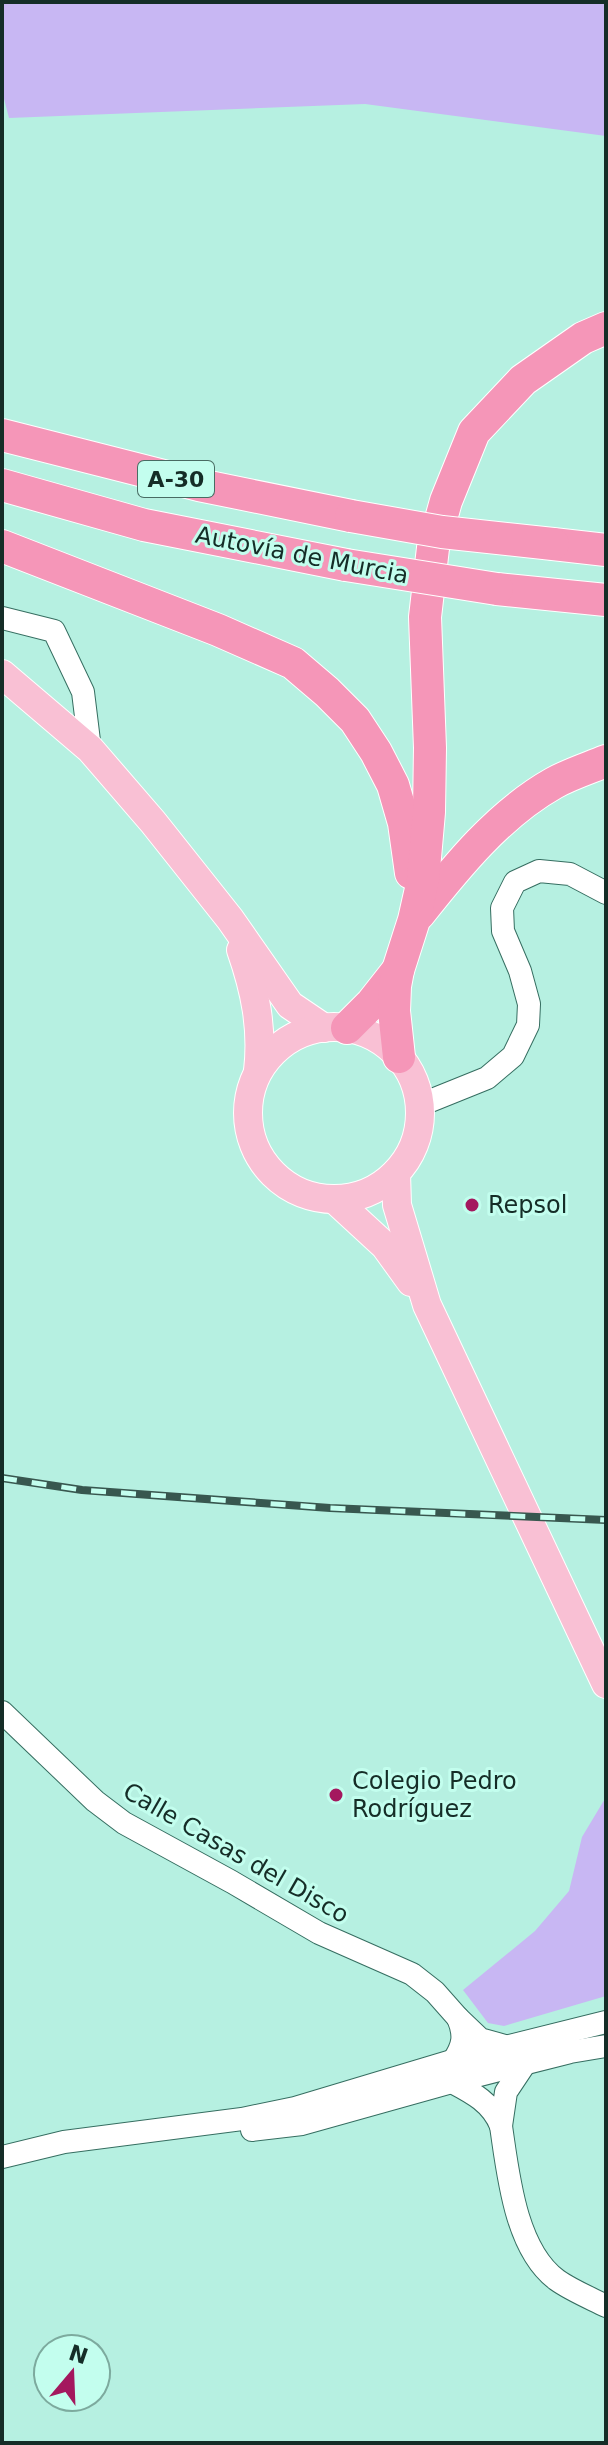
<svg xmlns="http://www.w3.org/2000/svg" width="608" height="2445" viewBox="0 0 608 2445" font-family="'DejaVu Sans',sans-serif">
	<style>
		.green { fill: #c8b7f3 }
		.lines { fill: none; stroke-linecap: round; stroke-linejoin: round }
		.minor-casing { stroke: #366e61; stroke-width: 24 }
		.major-casing { stroke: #fff; stroke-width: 30 }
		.highway-casing { stroke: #fff; stroke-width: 34 }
		.minor { stroke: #fff; stroke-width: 22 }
		.major { stroke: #f9c0d4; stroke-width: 28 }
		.highway { stroke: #f596b8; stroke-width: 32 }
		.rail-casing { stroke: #38574f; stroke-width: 8 }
		.rail { stroke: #c3feee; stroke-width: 5; stroke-dasharray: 15; stroke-linecap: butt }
		.highway-bridge-casing { stroke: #fff; stroke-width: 34; stroke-linecap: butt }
		.highway-bridge { stroke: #f596b8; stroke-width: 32 }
		.poi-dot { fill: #a4185e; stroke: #c3feee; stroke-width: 3 }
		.labels { text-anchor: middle; stroke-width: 6; stroke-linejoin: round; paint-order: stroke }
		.shield { fill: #c3feee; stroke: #496c63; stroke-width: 2 }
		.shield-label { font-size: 22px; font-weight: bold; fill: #152d27 }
		.street-label { font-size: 24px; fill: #152d27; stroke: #c3feee }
		.poi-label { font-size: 24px; fill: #152d27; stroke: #c3feee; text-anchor: start }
	</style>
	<rect width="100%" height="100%" fill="#b6f0e1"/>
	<!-- green -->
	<g class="green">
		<polygon points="2,2 606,2 606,136 365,104 9,118 2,91"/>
		<polygon points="606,1797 606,1996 504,2026 488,2023 463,1990 535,1931 569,1891 582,1837"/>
	</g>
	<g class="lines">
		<defs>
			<g id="minor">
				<polyline points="2,618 54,631 83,692 90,749"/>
				<polyline points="420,1105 487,1078 513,1056 528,1025 529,1004 520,971 503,931 502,908 515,882 539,871 570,874 606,893"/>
				<polyline points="2,1712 95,1801 124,1823 232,1882 319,1933 412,1974 435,1992 458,2018"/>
				<path d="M453 2061C464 2045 465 2035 458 2018L480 2039 505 2046"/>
				<path d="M452 2082C473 2093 492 2103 501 2126L506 2092 524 2065"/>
				<path d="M501 2126C508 2173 515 2249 557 2280 571 2290 590 2298 606 2306"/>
				<polyline points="252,2130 302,2124 452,2082 570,2052 606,2046"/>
				<polyline points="2,2157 64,2142 242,2119 295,2108 465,2057 606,2022"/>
			</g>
			<g id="major">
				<polyline points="2,674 90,749 153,822 230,919 290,1005 324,1028"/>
				<path d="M241 950C255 990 263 1028 258 1071"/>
				<circle cx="334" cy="1113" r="86"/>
				<polyline points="396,1173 397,1205 427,1305 606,1684"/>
				<polyline points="334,1199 385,1246 411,1282"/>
			</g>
			<g id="highway">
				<polyline points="2,435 199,485 351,516"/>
				<polyline points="2,485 144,525 346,565"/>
				<polyline points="553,544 606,550"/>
				<polyline points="2,546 218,630 293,663 327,692 355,720 376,752 393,785 404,823 411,873"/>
				<polyline points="497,589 606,600"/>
				<path d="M419 914C457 866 499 814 554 783 570 774 589 768 606 761"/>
				<polyline points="347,1028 372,1003 398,970"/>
				<polyline points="399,1057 394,1011 395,986 398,970 414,920 423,880 429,812 430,748 425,617 433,548 446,501 474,432 523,380 583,338 606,328"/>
			</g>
		</defs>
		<!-- minor casing -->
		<use href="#minor" class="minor-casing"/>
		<!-- major casing -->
		<use href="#major" class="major-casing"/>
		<!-- highway casing -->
		<use href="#highway" class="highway-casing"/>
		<!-- minor -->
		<use href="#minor" class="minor"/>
		<!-- major -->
		<use href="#major" class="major"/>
		<!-- highway -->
		<use href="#highway" class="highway"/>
		<defs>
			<polyline id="rail" points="2,1478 82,1490 330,1508 606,1520"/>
		</defs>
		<!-- rail casing -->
		<use href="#rail" class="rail-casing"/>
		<!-- rail -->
		<use href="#rail" class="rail"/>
		<defs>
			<g id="highway-bridge">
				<polyline points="351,516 442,532 553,544"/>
				<polyline points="346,565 497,589"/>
			</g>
		</defs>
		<!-- highway-bridge casing -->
		<use href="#highway-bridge" class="highway-bridge-casing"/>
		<!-- highway-bridge -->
		<use href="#highway-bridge" class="highway-bridge"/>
	</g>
	<!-- markers -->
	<g class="poi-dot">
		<circle cx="472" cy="1205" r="8"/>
		<circle cx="336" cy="1795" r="8"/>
	</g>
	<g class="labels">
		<!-- shield labels -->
		<rect class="shield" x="138" y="461" width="76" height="36" rx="6"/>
		<g class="shield-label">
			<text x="176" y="487">A-30</text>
		</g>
		<!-- street labels -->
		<g class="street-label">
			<text transform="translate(302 555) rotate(11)" y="8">Autovía de Murcia</text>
			<text transform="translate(236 1853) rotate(30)" y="8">Calle Casas del Disco</text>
		</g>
		<!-- poi labels -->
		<g class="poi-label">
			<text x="488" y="1213">Repsol</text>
			<text x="352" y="1789">Colegio Pedro<tspan x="352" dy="28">Rodríguez</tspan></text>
		</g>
	</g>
	<!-- border -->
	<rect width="608" height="2445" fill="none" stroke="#152d27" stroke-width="8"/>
	<!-- north arrow -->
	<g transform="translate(72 2373) rotate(19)"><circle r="38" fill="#c3feee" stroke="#7daa9e" stroke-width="2"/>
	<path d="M0-6L14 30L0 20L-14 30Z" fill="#a4185e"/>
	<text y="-12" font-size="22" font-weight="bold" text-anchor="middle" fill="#152d27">N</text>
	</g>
</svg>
